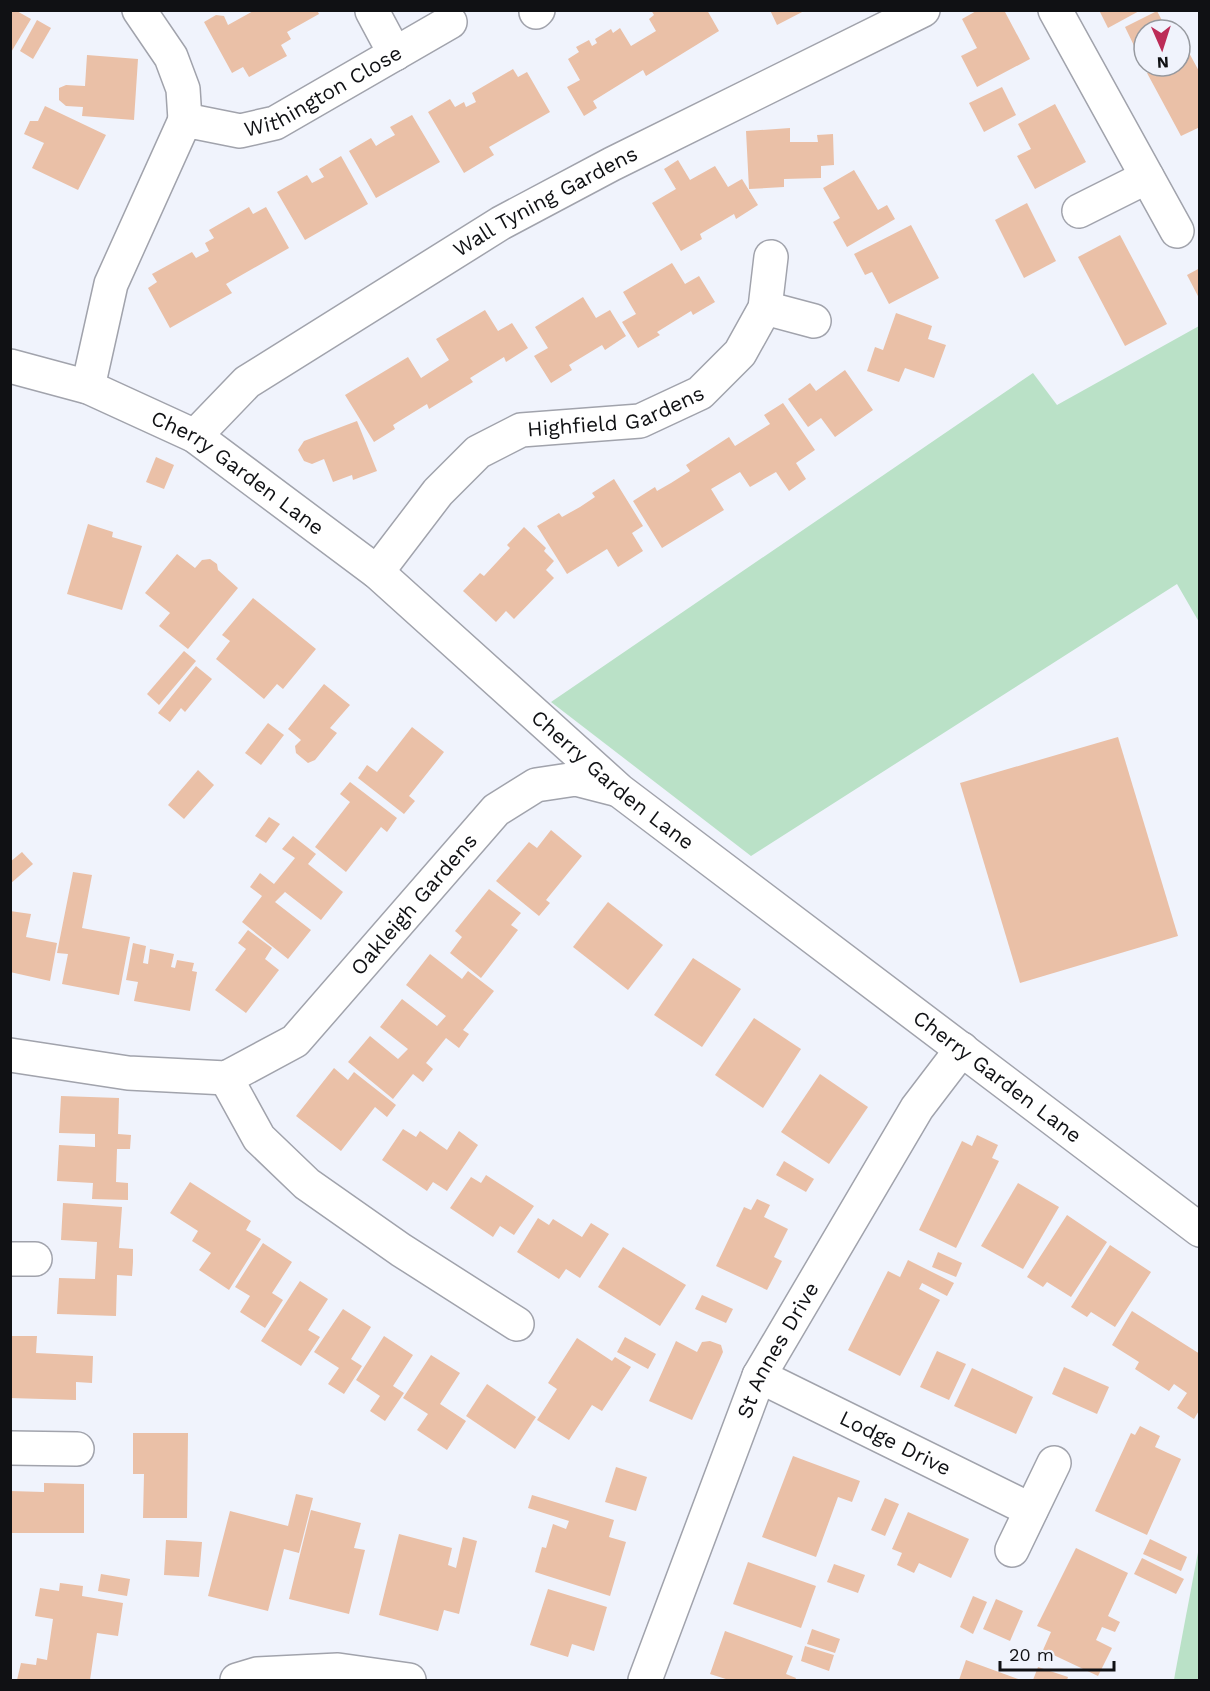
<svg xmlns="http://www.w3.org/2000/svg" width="1210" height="1691" viewBox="0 0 1210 1691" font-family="'Work Sans',sans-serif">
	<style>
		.green { fill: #bae1c7 }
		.building { fill: #eac0a7 }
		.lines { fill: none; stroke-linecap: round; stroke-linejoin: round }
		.minor-casing { stroke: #a1a3ac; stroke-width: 36 }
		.minor { stroke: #fff; stroke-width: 33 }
		.labels { text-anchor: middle; stroke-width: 4.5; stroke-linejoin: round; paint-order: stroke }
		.street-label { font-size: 21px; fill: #101114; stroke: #f0f3fc }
	</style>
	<rect width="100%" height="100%" fill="#f0f3fc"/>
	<!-- green -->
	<g class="green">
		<polygon points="1199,326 1199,622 1177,584 751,856 551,702 1033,373 1057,405"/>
		<polygon points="1199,1547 1199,1680 1174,1680 1175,1674"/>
	</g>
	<!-- building -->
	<g class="building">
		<polygon points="10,10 15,10 31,19 10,54"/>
		<polygon points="255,10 317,10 319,14 287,32 291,39 281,45 287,56 249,77 243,67 232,73 204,22 216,15 224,16 228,25"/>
		<polygon points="651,10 707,10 719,31 646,76 643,70 593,101 597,108 584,116 567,87 580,80 568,59 579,52 576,47 589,40 592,46 597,43 595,39 611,29 613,33 620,28 631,46 656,31 649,19 654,15"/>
		<polygon points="770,10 806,10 777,25"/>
		<polygon points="978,10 1004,10 1030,59 977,87 961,56 977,48 962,19"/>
		<polygon points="1099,10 1141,10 1108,28"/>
		<polygon points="1157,11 1167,30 1144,30 1144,53 1139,56 1125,27"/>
		<polygon points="37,20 51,28 33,59 20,51"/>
		<polygon points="1188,51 1200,73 1200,127 1181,136 1147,73 1160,66 1180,66 1180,56"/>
		<polygon points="87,55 138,59 134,120 82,116 83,107 66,106 59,100 59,88 66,85 85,86"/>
		<polygon points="513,69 518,77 527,72 550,112 489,147 494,155 464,173 428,112 450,99 455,107 464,102 466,107 476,102 472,93"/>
		<polygon points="1002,87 1016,115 984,132 969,103"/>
		<polygon points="1055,104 1086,162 1035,189 1017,156 1031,149 1018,124"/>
		<polygon points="45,106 106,135 78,190 32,168 44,143 24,134 30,121 38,121"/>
		<polygon points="412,115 440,162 376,198 349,151 371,138 376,146 384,141 395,135 390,127"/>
		<polygon points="790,128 790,142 818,142 817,135 833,134 834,165 821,166 821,178 784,179 784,187 749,189 746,131"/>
		<polygon points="341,156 368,204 305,240 277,192 307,175 312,183 324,177 319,169"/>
		<polygon points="678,160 690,180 715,166 728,187 742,179 758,205 736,219 734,214 700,234 702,239 681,251 652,203 676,189 664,169"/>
		<polygon points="854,170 878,210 887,205 895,219 847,247 833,222 840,218 823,188"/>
		<polygon points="1027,203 1056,261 1024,278 995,220"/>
		<polygon points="249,207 253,214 266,207 289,248 226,284 232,293 170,328 148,288 157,282 152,274 192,252 196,258 209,251 205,243 214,238 209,230"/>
		<polygon points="911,225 939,278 889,304 872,272 865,275 854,254"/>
		<polygon points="1120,235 1167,324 1125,346 1078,257"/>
		<polygon points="672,263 685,284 699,276 715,302 693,315 691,311 657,332 660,335 638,348 622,322 636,314 623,292"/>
		<polygon points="1200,268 1200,300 1187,275"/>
		<polygon points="583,297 596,318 610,310 626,336 605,350 602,345 569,365 572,370 551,383 534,356 548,348 535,327"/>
		<polygon points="485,310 498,331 512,323 528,348 506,362 504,357 470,378 473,382 429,409 427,404 393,425 395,429 374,442 345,395 408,357 421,378 449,360 436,339"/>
		<polygon points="896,313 932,326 928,339 946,345 934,378 905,368 899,382 867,371 875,347 883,350"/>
		<polygon points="845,370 873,410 835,437 821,418 808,427 788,399 810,383 816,391"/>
		<polygon points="783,403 815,450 796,463 806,479 789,491 776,472 750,487 740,472 711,489 724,510 662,548 633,501 655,487 657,491 671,483 690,471 686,465 729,437 735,446 770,424 764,415"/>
		<polygon points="357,421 377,471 353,480 352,475 333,482 324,459 312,464 304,461 298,450 304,441"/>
		<polygon points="156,457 174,465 164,489 146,482"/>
		<polygon points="614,479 643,526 632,533 643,551 618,567 607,549 567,574 537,526 559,513 562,517 580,507 595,497 592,493"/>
		<polygon points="88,524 113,532 112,537 142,546 122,610 67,594"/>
		<polygon points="524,527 546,548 544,551 554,561 546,570 554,578 514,619 506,611 496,622 463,591 480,573 484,576 510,548 507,545"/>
		<polygon points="177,554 195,568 202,560 210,559 217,564 218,570 238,588 188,649 159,626 170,613 145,593"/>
		<polygon points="253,598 316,649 283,689 277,684 264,699 216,659 230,641 222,635"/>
		<polygon points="184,651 196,661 159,705 147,694"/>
		<polygon points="196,666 212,679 185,712 181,708 170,722 158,713"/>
		<polygon points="324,684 350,705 330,728 337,733 315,760 308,763 296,753 295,746 301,740 288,729"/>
		<polygon points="268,723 284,735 261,765 245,753"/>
		<polygon points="412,727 444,752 409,796 415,801 404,814 358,778 367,765 377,772"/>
		<polygon points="1118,737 1178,936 1020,983 960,783"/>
		<polygon points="198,770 214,785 184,819 168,805"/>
		<polygon points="350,782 397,818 387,832 381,827 346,872 315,847 350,802 340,794"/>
		<polygon points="269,817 280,824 266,843 255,836"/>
		<polygon points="551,830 582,856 546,900 550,903 539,916 496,881 529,842 537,848"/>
		<polygon points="293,836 316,854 308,864 343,892 321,920 285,892 275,902 311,930 288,959 242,922 262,896 250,887 260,873 274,884 295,858 282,849"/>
		<polygon points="22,852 33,864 10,884 10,862"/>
		<polygon points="73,872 92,875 82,928 130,937 119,995 62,984 68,954 57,953"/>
		<polygon points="489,889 521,913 511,925 518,930 481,978 450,953 462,937 455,931"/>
		<polygon points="608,902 663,945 628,990 573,947"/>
		<polygon points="10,911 31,914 26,937 57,943 50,981 10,972"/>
		<polygon points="248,930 272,948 265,959 279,970 246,1013 215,990 246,949 238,943"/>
		<polygon points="133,943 146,946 143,963 148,964 150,949 174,954 171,967 175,968 177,960 194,963 192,971 197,972 190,1011 134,1001 138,982 126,980"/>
		<polygon points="430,954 462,979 468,971 494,991 463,1030 469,1034 459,1048 446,1038 426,1063 433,1069 423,1082 413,1074 393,1099 348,1062 370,1036 398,1059 408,1049 380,1027 402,999 437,1026 446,1016 406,985"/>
		<polygon points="693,958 741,989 702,1047 654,1015"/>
		<polygon points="754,1018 801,1049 763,1108 715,1075"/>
		<polygon points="334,1068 348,1080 354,1072 396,1105 387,1117 375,1107 341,1151 296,1116"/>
		<polygon points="820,1074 868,1107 829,1164 781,1132"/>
		<polygon points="61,1096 119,1098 118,1134 131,1135 130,1149 117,1149 116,1182 128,1183 128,1200 92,1199 93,1183 57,1181 59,1145 95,1147 95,1134 59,1133"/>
		<polygon points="403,1129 416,1137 420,1131 447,1150 459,1131 478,1145 447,1191 433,1182 427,1191 382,1160"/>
		<polygon points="977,1135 998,1145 992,1158 999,1161 956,1248 919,1230 962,1141 972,1146"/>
		<polygon points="784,1161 814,1179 806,1192 776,1175"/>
		<polygon points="486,1175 534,1206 514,1235 500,1226 493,1237 450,1208 471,1177 481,1183"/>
		<polygon points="190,1182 251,1221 246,1230 261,1239 229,1290 199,1270 211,1253 192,1241 198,1231 170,1213"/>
		<polygon points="1018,1183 1059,1207 1023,1269 981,1246"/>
		<polygon points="757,1199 770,1205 764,1217 788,1229 774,1257 782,1261 767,1290 716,1266 744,1207 751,1210"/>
		<polygon points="63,1203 122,1207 119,1248 133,1249 133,1262 132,1276 117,1275 116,1316 57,1314 59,1278 95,1279 97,1242 61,1240"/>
		<polygon points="1067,1215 1107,1242 1071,1297 1047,1282 1043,1287 1027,1277"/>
		<polygon points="538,1218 549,1225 553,1219 582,1237 591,1223 609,1234 580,1278 566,1269 559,1279 517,1252"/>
		<polygon points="263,1243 292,1262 272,1293 283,1300 265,1328 240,1312 250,1296 235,1287"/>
		<polygon points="1110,1245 1151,1272 1115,1327 1091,1312 1087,1317 1071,1307"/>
		<polygon points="623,1247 686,1285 660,1326 598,1287"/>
		<polygon points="938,1252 962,1263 956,1277 932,1267"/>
		<polygon points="908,1260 954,1283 947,1296 922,1283 919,1289 940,1300 900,1376 848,1350 888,1271 900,1277"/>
		<polygon points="300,1281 328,1299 308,1330 320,1337 301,1366 261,1341"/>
		<polygon points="702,1295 733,1309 726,1323 695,1309"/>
		<polygon points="343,1309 371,1327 351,1359 362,1366 344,1394 328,1384 339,1368 314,1352"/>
		<polygon points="1132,1311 1200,1354 1200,1409 1194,1419 1177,1408 1187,1393 1174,1384 1169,1391 1135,1369 1139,1362 1112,1345"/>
		<polygon points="10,1336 37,1336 36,1353 93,1356 92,1383 76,1382 76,1400 10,1398"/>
		<polygon points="384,1336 413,1355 393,1386 404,1393 385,1421 370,1411 380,1396 356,1380"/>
		<polygon points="625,1337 656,1354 648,1369 617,1352"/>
		<polygon points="577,1338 612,1361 615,1357 631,1367 602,1411 592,1405 569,1440 537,1420 557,1389 548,1383"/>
		<polygon points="676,1341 697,1352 702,1342 710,1341 721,1345 723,1352 692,1420 649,1401"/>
		<polygon points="937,1351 966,1364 949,1400 920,1387"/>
		<polygon points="431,1355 460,1373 440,1404 466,1421 447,1450 417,1430 428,1414 403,1398"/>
		<polygon points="1064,1367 1109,1387 1097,1414 1052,1394"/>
		<polygon points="972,1368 1033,1397 1016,1434 954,1406"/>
		<polygon points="487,1384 536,1417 515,1449 466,1416"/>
		<polygon points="1140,1426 1160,1436 1155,1447 1181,1459 1147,1535 1095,1511 1131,1433 1135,1435"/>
		<polygon points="133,1433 188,1433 187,1518 143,1518 144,1474 133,1474"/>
		<polygon points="793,1456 860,1481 852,1502 838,1497 816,1557 762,1537"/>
		<polygon points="616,1467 647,1477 636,1511 605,1502"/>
		<polygon points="44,1483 84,1484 84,1533 10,1533 10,1491 44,1492"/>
		<polygon points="296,1494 313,1498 299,1553 284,1549 268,1611 208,1596 230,1511 288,1526"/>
		<polygon points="532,1495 614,1520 609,1537 626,1542 610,1596 535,1572 542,1547 546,1548 553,1524 566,1529 569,1521 528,1508"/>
		<polygon points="885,1498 899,1504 885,1536 871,1530"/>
		<polygon points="311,1510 361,1523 354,1548 365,1550 349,1614 289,1599"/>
		<polygon points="908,1512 969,1539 951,1578 919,1563 914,1573 897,1565 902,1553 892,1549"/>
		<polygon points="399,1534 452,1548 448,1565 456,1568 463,1537 477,1541 459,1614 444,1610 438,1631 379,1615"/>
		<polygon points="1150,1539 1187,1557 1181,1571 1143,1554"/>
		<polygon points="166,1540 202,1542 199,1577 164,1575"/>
		<polygon points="1076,1548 1128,1573 1108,1616 1120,1622 1115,1632 1102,1627 1096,1640 1112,1648 1098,1676 1043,1650 1051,1632 1037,1626"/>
		<polygon points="1142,1558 1184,1579 1176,1594 1134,1574"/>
		<polygon points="748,1562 816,1586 801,1628 733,1604"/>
		<polygon points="834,1564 865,1575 858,1593 827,1582"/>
		<polygon points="101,1574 130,1579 127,1596 98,1591"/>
		<polygon points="60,1583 83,1586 82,1596 123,1603 118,1636 97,1633 90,1680 17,1680 21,1663 36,1665 37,1658 47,1660 53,1619 35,1616 40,1588 59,1591"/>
		<polygon points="548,1589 607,1607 594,1651 572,1644 568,1657 530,1645"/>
		<polygon points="973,1596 987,1602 973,1634 960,1627"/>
		<polygon points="996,1599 1023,1611 1010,1641 983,1629"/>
		<polygon points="812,1629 840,1639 835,1653 807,1644"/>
		<polygon points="725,1631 793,1656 786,1674 796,1678 795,1680 729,1680 710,1674"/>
		<polygon points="805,1646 834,1655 829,1671 801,1661"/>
		<polygon points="966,1660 1021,1680 959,1680"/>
		<polygon points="1038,1667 1068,1677 1067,1680 1033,1680"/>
	</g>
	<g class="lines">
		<defs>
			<g id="minor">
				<polyline points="139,10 171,57 183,89 185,120"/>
				<polyline points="1055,10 1177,231"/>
				<polyline points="372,11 395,54"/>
				<polyline points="536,12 538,10"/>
				<polyline points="1079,211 1147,177"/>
				<polyline points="765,308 814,321"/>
				<path id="s1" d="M10 366 88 387 195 436 377 572 620 791 1200 1230"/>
				<path id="s2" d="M88 387 111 284 185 120 240 131 275 123 450 22"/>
				<path id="s3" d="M195 436 247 382 501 223 612 164 923 10"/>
				<path id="s4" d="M377 572 438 492 478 452 521 430 640 421 700 393 740 353 765 308 771 257"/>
				<path id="s5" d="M10 1055 128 1073 226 1078 295 1041 496 810 536 785 576 779 615 789"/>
				<polyline points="226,1078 259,1138 307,1184 401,1250 517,1324"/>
				<polyline points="10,1259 35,1259"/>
				<path id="s6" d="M759 1376 1031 1510"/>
				<polyline points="10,1448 77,1449"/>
				<polyline points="1012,1550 1054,1463"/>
				<polyline points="237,1680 257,1674 338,1670 409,1680"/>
				<path id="s7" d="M645 1680 759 1376 917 1108 962 1049"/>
			</g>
		</defs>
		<!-- minor casing -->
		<use href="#minor" class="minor-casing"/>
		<!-- minor -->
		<use href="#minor" class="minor"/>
	</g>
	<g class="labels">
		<!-- street labels -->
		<g class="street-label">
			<text dy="7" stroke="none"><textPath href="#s2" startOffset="434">Withington Close</textPath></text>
			<text dy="7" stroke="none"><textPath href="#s3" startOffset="424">Wall Tyning Gardens</textPath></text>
			<text dy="7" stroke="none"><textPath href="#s4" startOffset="303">Highfield Gardens</textPath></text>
			<text dy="7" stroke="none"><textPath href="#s1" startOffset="254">Cherry Garden Lane</textPath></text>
			<text dy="7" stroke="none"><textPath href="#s1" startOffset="740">Cherry Garden Lane</textPath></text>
			<text dy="7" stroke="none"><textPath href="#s5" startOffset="477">Oakleigh Gardens</textPath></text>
			<text dy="7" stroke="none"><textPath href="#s1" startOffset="1226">Cherry Garden Lane</textPath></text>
			<text dy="7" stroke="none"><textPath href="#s7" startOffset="356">St Annes Drive</textPath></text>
			<text dy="7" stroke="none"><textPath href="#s6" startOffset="152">Lodge Drive</textPath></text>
		</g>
	</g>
	<!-- border -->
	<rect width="1210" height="1691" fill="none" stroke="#101114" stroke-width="24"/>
	<!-- north arrow -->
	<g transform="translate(1162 48) rotate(177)"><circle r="28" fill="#f0f3fc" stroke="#96999f" stroke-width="1.5"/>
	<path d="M0-4.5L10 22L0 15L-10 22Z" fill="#bc2c57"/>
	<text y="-9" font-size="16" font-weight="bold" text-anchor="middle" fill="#101114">N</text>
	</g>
	<!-- scale -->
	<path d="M1000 1661v9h114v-9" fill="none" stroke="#101114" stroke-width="3"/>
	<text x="1009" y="1661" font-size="18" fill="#101114" stroke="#f0f3fc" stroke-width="4.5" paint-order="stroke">20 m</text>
</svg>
